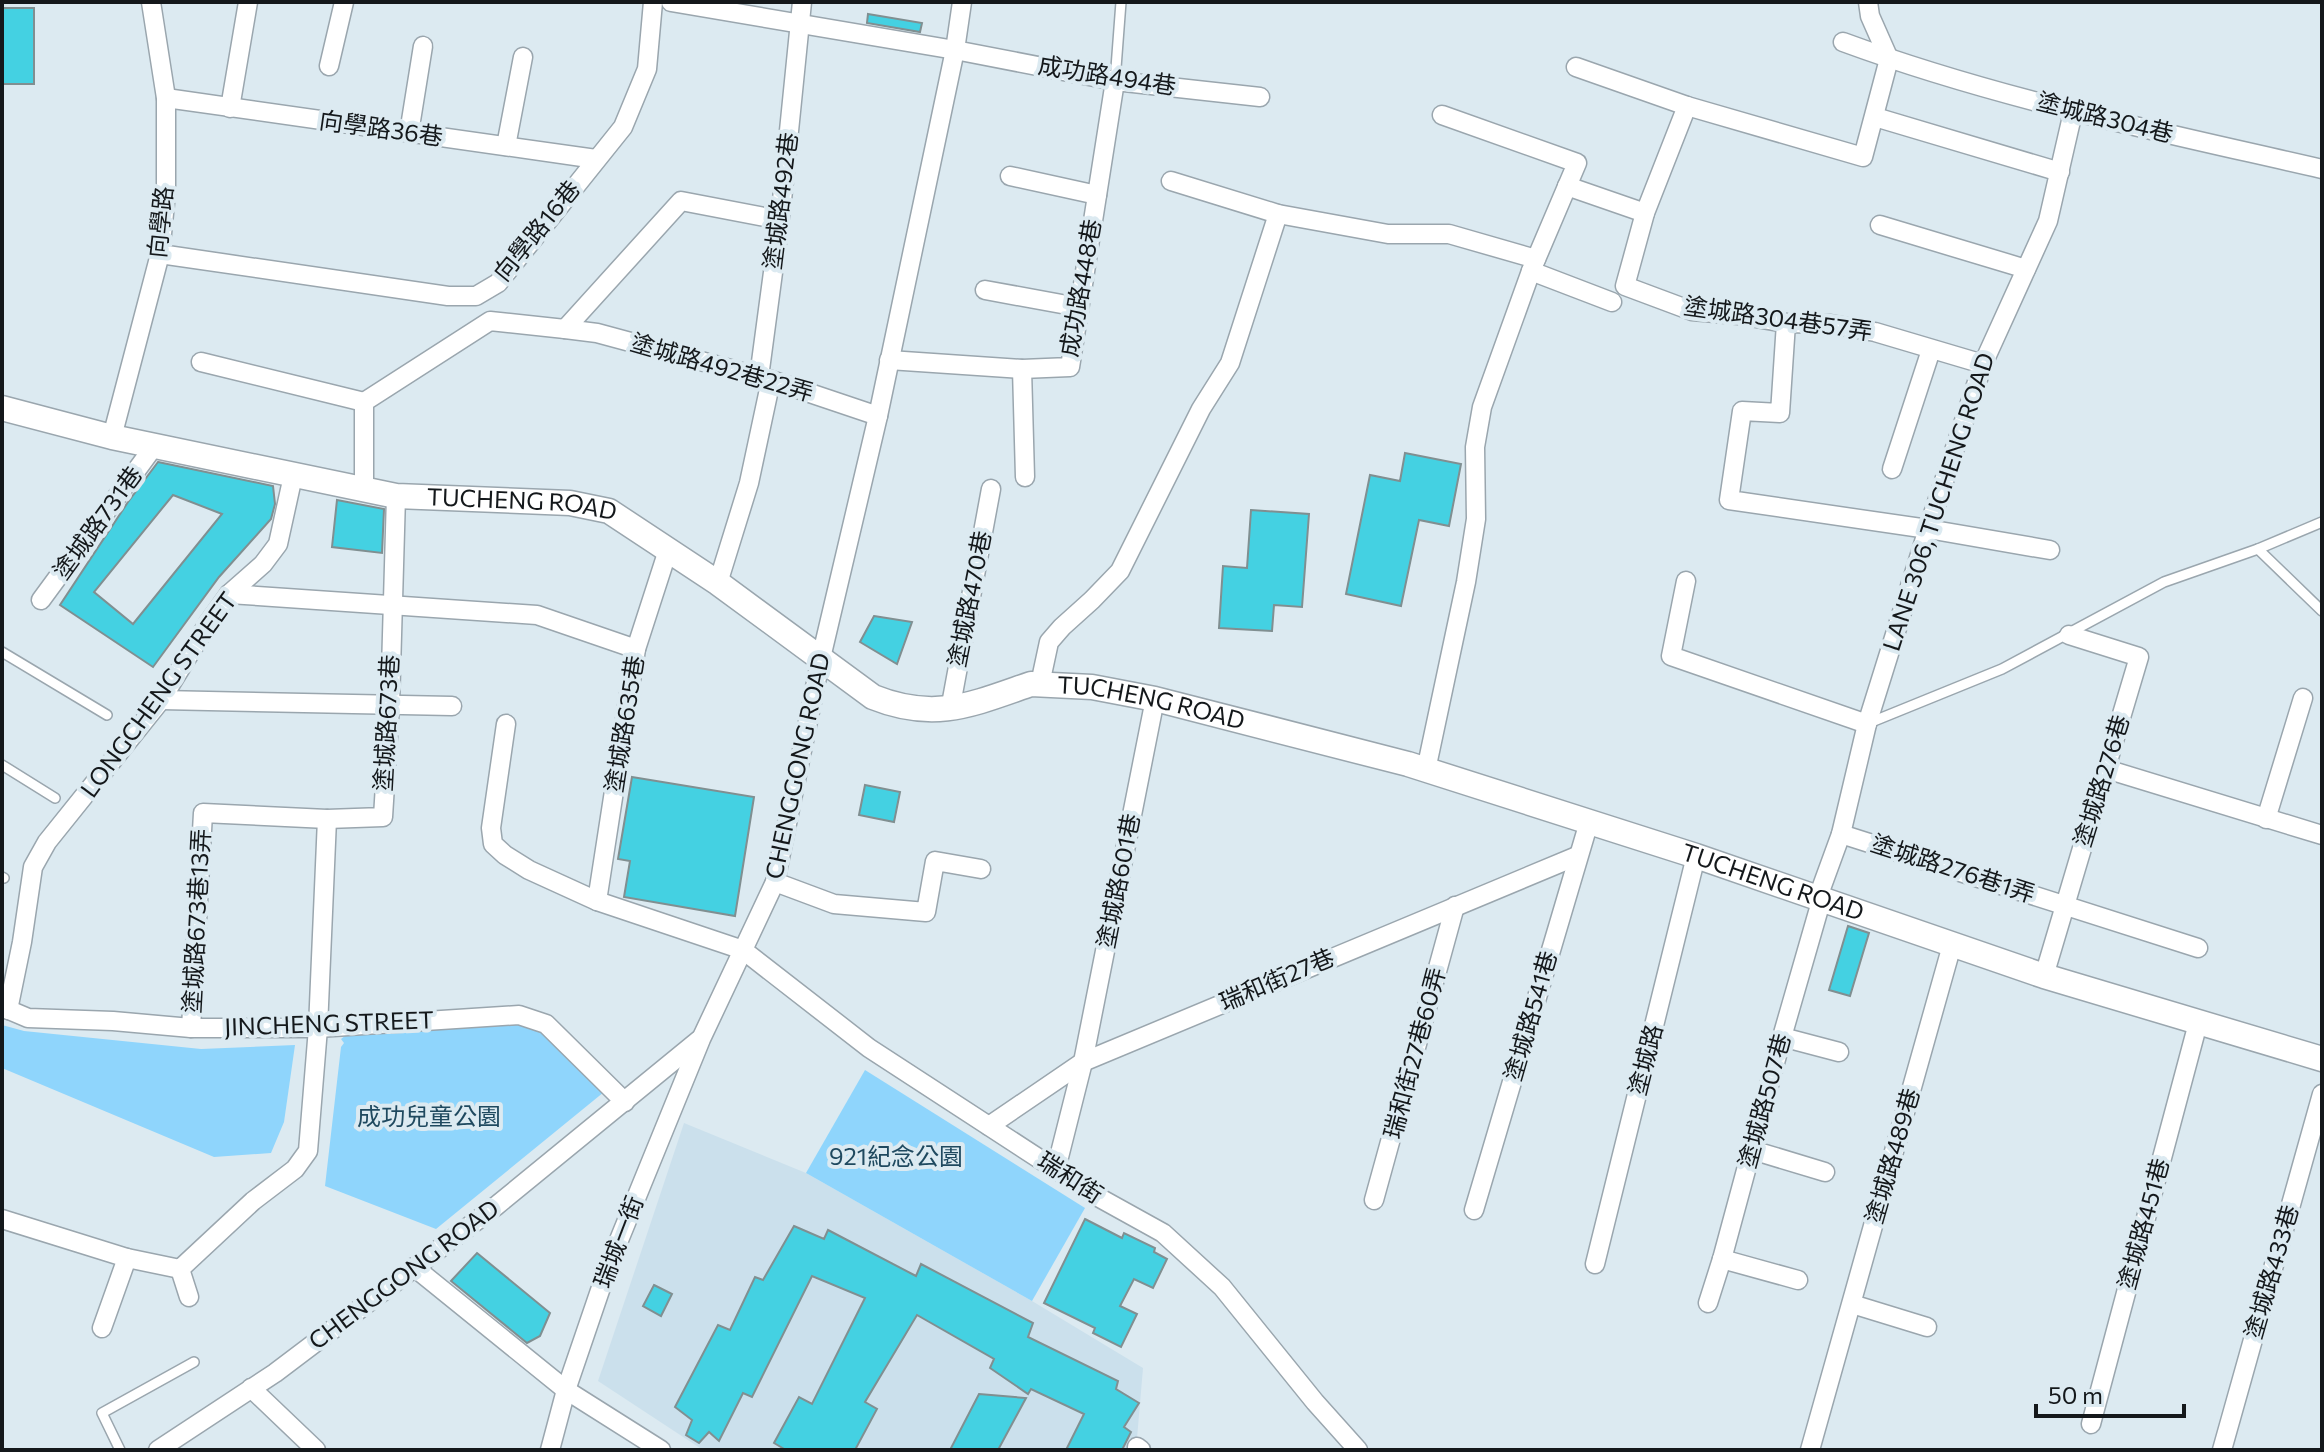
<svg xmlns="http://www.w3.org/2000/svg" width="2324" height="1452" viewBox="0 0 2324 1452" font-family="Commissioner,'Noto Sans TC',sans-serif">
	<style>
		.built { fill: #cbe0ec }
		.green { fill: #8fd5fc }
		.building { fill: #44d1e2; stroke: #808f91; stroke-width: 2; fill-rule: evenodd }
		.lines { fill: none; stroke-linecap: round; stroke-linejoin: round }
		.service-casing { stroke: #9aa6ae; stroke-width: 12 }
		.minor-casing { stroke: #9aa6ae; stroke-width: 21 }
		.tertiary-casing { stroke: #9aa6ae; stroke-width: 27 }
		.service { stroke: #fff; stroke-width: 9 }
		.minor { stroke: #fff; stroke-width: 18 }
		.tertiary { stroke: #fff; stroke-width: 24 }
		.labels { text-anchor: middle; stroke-width: 8; stroke-linejoin: round; paint-order: stroke }
		.street-label { font-size: 24px; fill: #14181b; stroke: #dceaf1 }
		.park-label { font-size: 24px; fill: #1f495f; stroke: #dceaf1 }
	</style>
	<rect width="100%" height="100%" fill="#dceaf1"/>
	<!-- built -->
	<polygon class="built" points="684,1123 806,1173 1032,1301 1143,1368 1136,1450 703,1450 598,1381"/>
	<!-- green -->
	<g class="green">
		<polygon points="537,1021 604,1092 436,1229 325,1186 341,1047 344,1043 341,1039 358,1026"/>
		<polygon points="2,1025 24,1031 201,1049 295,1045 284,1122 271,1153 214,1157 2,1068"/>
		<polygon points="865,1070 1085,1208 1032,1301 806,1173"/>
	</g>
	<!-- building -->
	<g class="building">
		<rect x="2" y="8" width="32" height="76"/>
		<polygon points="868,14 922,23 920,32 867,23"/>
		<polygon points="1405,453 1461,464 1449,526 1419,520 1401,606 1346,594 1370,475 1400,481"/>
		<path d="M158 462 273 486 275 504 271 519 219 577 153 667 60 605 128 502ZM173 495 222 514 133 624 94 592Z"/>
		<polygon points="337,500 384,509 382,553 332,547"/>
		<polygon points="1251,510 1309,514 1302,607 1274,605 1272,631 1219,628 1223,566 1247,568"/>
		<polygon points="874,616 912,622 897,664 860,642"/>
		<polygon points="632,777 754,797 735,916 624,897 630,861 618,859"/>
		<polygon points="865,785 900,792 894,822 859,815"/>
		<polygon points="1848,926 1869,933 1850,996 1829,990"/>
		<polygon points="1085,1219 1122,1238 1124,1233 1155,1248 1154,1252 1167,1259 1153,1288 1134,1279 1120,1306 1137,1314 1121,1347 1093,1333 1095,1328 1044,1303"/>
		<polygon points="794,1226 824,1239 828,1230 916,1276 921,1264 1033,1323 1028,1337 1118,1381 1116,1389 1139,1403 1124,1427 1131,1432 1122,1450 1066,1450 1084,1414 1031,1389 1028,1394 990,1368 994,1359 917,1315 865,1402 877,1409 855,1450 786,1450 774,1443 799,1397 812,1404 865,1298 812,1276 752,1397 743,1393 719,1441 709,1432 699,1443 686,1435 692,1420 675,1407 718,1325 730,1330 755,1277 763,1280"/>
		<polygon points="477,1253 550,1313 540,1336 527,1343 451,1281"/>
		<polygon points="654,1285 672,1294 661,1316 643,1306"/>
		<polygon points="979,1394 1026,1398 998,1450 950,1450"/>
	</g>
	<g class="lines">
		<defs>
			<g id="service">
				<polyline points="1115,81 1121,2"/>
				<polyline points="2258,549 2322,611"/>
				<polyline points="2,652 107,715"/>
				<polyline points="1869,723 2002,669 2164,582 2258,549 2322,522"/>
				<polyline points="2,765 55,798"/>
				<polyline points="2,877 4,878"/>
				<polyline points="120,1450 102,1413 194,1362"/>
			</g>
			<g id="minor">
				<polyline points="671,2 955,50 1115,81 1260,97"/>
				<polyline points="1868,2 1870,16 1889,59"/>
				<path d="M1843 42C1998 99 2161 132 2322 169"/>
				<polyline points="329,66 344,2"/>
				<polyline points="1576,67 1687,106 1863,157 1889,59"/>
				<polyline points="166,98 596,159"/>
				<polyline points="1687,106 1645,213 1625,286 1692,311 1739,315 1786,323 1830,324 1875,332 1983,364"/>
				<polyline points="230,108 248,2"/>
				<polyline points="1875,117 2060,172"/>
				<polyline points="409,133 423,46"/>
				<polyline points="506,146 523,57"/>
				<polyline points="1010,176 1097,195"/>
				<polyline points="1171,181 1278,214 1388,234 1449,234 1536,259"/>
				<polyline points="1567,186 1645,213"/>
				<polyline points="1880,225 2026,269"/>
				<polyline points="160,254 448,296 476,296 498,283 623,127 647,69 653,2"/>
				<polyline points="1531,271 1612,302"/>
				<polyline points="985,290 1078,307"/>
				<polyline points="1786,323 1780,413 1742,411 1729,500 1928,529 2050,550"/>
				<polyline points="565,329 597,333 771,380 878,416"/>
				<polyline points="889,360 1022,369 1070,367 1115,81"/>
				<polyline points="201,362 364,402"/>
				<polyline points="1022,369 1025,477"/>
				<polyline points="759,377 780,220 802,2"/>
				<polyline points="112,437 160,254 166,193 166,98 151,2"/>
				<polyline points="1892,469 1931,350"/>
				<polyline points="364,489 364,402 490,321 565,329 681,201 780,220"/>
				<polyline points="1686,581 1671,656 1867,724"/>
				<polyline points="718,583 749,483 771,380"/>
				<polyline points="229,594 537,615 636,649"/>
				<polyline points="41,600 155,445"/>
				<polyline points="1040,684 1049,642 1062,627 1092,600 1120,571 1201,409 1230,363 1278,214"/>
				<polyline points="161,700 452,706"/>
				<polyline points="950,710 991,489"/>
				<polyline points="506,724 491,828 493,844 505,855 529,870 597,901 743,950 869,1048 1098,1197 1163,1233 1222,1287 1315,1402 1358,1450"/>
				<polyline points="2106,769 2322,835"/>
				<polyline points="1426,770 1466,582 1476,519 1475,447 1482,407 1531,271 1577,163 1442,115"/>
				<polyline points="2266,819 2303,698"/>
				<polyline points="1841,834 2198,948"/>
				<polyline points="775,882 834,904 926,912 935,861 981,869"/>
				<polyline points="1818,897 1841,834 1867,724 1928,529 1983,364 2048,221 2073,112"/>
				<polyline points="597,901 636,649 668,550"/>
				<polyline points="2044,976 2139,657 2069,635"/>
				<polyline points="2,1007 28,1018 113,1021 191,1028 318,1028 519,1015 546,1024 625,1102"/>
				<polyline points="8,1010 22,942 33,867 47,842 161,700 209,622 229,594 263,564 278,544 293,476"/>
				<polyline points="191,1028 203,813 327,819 383,817 390,705 396,496"/>
				<polyline points="1782,1037 1839,1052"/>
				<polyline points="989,1126 1083,1062 1577,856"/>
				<polyline points="1752,1150 1825,1172"/>
				<polyline points="1056,1169 1083,1062 1155,699"/>
				<polyline points="1374,1200 1455,906"/>
				<polyline points="1474,1210 1589,822"/>
				<polyline points="2,1219 127,1258 102,1328"/>
				<polyline points="127,1258 180,1269 253,1201 295,1169 308,1151 318,1028 327,819"/>
				<polyline points="1722,1259 1798,1280"/>
				<polyline points="1595,1264 1696,856"/>
				<polyline points="414,1267 566,1390 661,1450"/>
				<polyline points="180,1269 189,1297"/>
				<polyline points="1708,1303 1722,1259 1782,1037 1822,898"/>
				<polyline points="1852,1304 1927,1327"/>
				<polyline points="251,1388 316,1450"/>
				<polyline points="2091,1424 2198,1023"/>
				<polyline points="1137,1447 1141,1450"/>
				<polyline points="158,1450 275,1373 496,1206 699,1040"/>
				<polyline points="550,1450 566,1390 608,1267 701,1039 775,882 821,658 878,416 955,50 962,2"/>
				<polyline points="1810,1450 1952,945"/>
				<polyline points="2222,1450 2322,1094"/>
			</g>
			<g id="tertiary">
				<path id="s1" d="M2 408 112 437 396 496 570 503 609 511 718 583 873 697C935 722 973 704 1031 684L1092 687 1155 699 1408 764 1696 856 2044 976 2322 1059"/>
			</g>
		</defs>
		<!-- service casing -->
		<use href="#service" class="service-casing"/>
		<!-- minor casing -->
		<use href="#minor" class="minor-casing"/>
		<!-- tertiary casing -->
		<use href="#tertiary" class="tertiary-casing"/>
		<!-- service -->
		<use href="#service" class="service"/>
		<!-- minor -->
		<use href="#minor" class="minor"/>
		<!-- tertiary -->
		<use href="#tertiary" class="tertiary"/>
	</g>
	<g class="labels">
		<!-- street labels -->
		<g class="street-label">
			<text transform="translate(1107 76) rotate(9)" y="8">成功路494巷</text>
			<text transform="translate(2105 118) rotate(14)" y="8">塗城路304巷</text>
			<text transform="translate(381 129) rotate(8)" y="8">向學路36巷</text>
			<text transform="translate(781 201) rotate(-83)" y="8">塗城路492巷</text>
			<text transform="translate(161 222) rotate(-84)" y="8">向學路</text>
			<text transform="translate(537 231) rotate(-51)" y="8">向學路16巷</text>
			<text transform="translate(1081 288) rotate(-80)" y="8">成功路448巷</text>
			<text transform="translate(1778 319) rotate(8)" y="8">塗城路304巷57弄</text>
			<text transform="translate(722 368) rotate(16)" y="8">塗城路492巷22弄</text>
			<text transform="translate(1939 502) rotate(-72)" y="8">LANE 306, TUCHENG ROAD</text>
			<text dy="8" stroke="none"><textPath href="#s1" startOffset="530">TUCHENG ROAD</textPath></text>
			<text transform="translate(98 523) rotate(-54)" y="8">塗城路731巷</text>
			<text transform="translate(970 599) rotate(-79)" y="8">塗城路470巷</text>
			<text transform="translate(159 695) rotate(-54)" y="8">LONGCHENG STREET</text>
			<text dy="8" stroke="none"><textPath href="#s1" startOffset="1226">TUCHENG ROAD</textPath></text>
			<text transform="translate(387 723) rotate(-87)" y="8">塗城路673巷</text>
			<text transform="translate(625 724) rotate(-81)" y="8">塗城路635巷</text>
			<text transform="translate(798 766) rotate(-78)" y="8">CHENGGONG ROAD</text>
			<text transform="translate(2102 781) rotate(-73)" y="8">塗城路276巷</text>
			<text transform="translate(1953 869) rotate(18)" y="8">塗城路276巷1弄</text>
			<text transform="translate(1119 881) rotate(-79)" y="8">塗城路601巷</text>
			<text dy="8" stroke="none"><textPath href="#s1" startOffset="1874">TUCHENG ROAD</textPath></text>
			<text transform="translate(197 921) rotate(-87)" y="8">塗城路673巷13弄</text>
			<text transform="translate(1277 980) rotate(-23)" y="8">瑞和街27巷</text>
			<text transform="translate(1531 1016) rotate(-74)" y="8">塗城路541巷</text>
			<text transform="translate(329 1024) rotate(-2)" y="8">JINCHENG STREET</text>
			<text transform="translate(1415 1053) rotate(-75)" y="8">瑞和街27巷60弄</text>
			<text transform="translate(1646 1060) rotate(-76)" y="8">塗城路</text>
			<text transform="translate(1765 1101) rotate(-75)" y="8">塗城路507巷</text>
			<text transform="translate(1893 1156) rotate(-74)" y="8">塗城路489巷</text>
			<text transform="translate(1070 1178) rotate(33)" y="8">瑞和街</text>
			<text transform="translate(2144 1224) rotate(-75)" y="8">塗城路451巷</text>
			<text transform="translate(619 1242) rotate(-69)" y="8">瑞城一街</text>
			<text transform="translate(2272 1272) rotate(-74)" y="8">塗城路433巷</text>
			<text transform="translate(404 1275) rotate(-37)" y="8">CHENGGONG ROAD</text>
		</g>
		<!-- park labels -->
		<g class="park-label">
			<text x="429" y="1125">成功兒童公園</text>
			<text x="896" y="1165">921紀念公園</text>
		</g>
	</g>
	<!-- border -->
	<rect width="2324" height="1452" fill="none" stroke="#14181b" stroke-width="8"/>
	<!-- scale -->
	<path d="M2036 1404v12h148v-12" fill="none" stroke="#14181b" stroke-width="4"/>
	<text x="2048" y="1404" font-size="24" fill="#14181b" stroke="#dceaf1" stroke-width="6" paint-order="stroke">50 m</text>
</svg>
